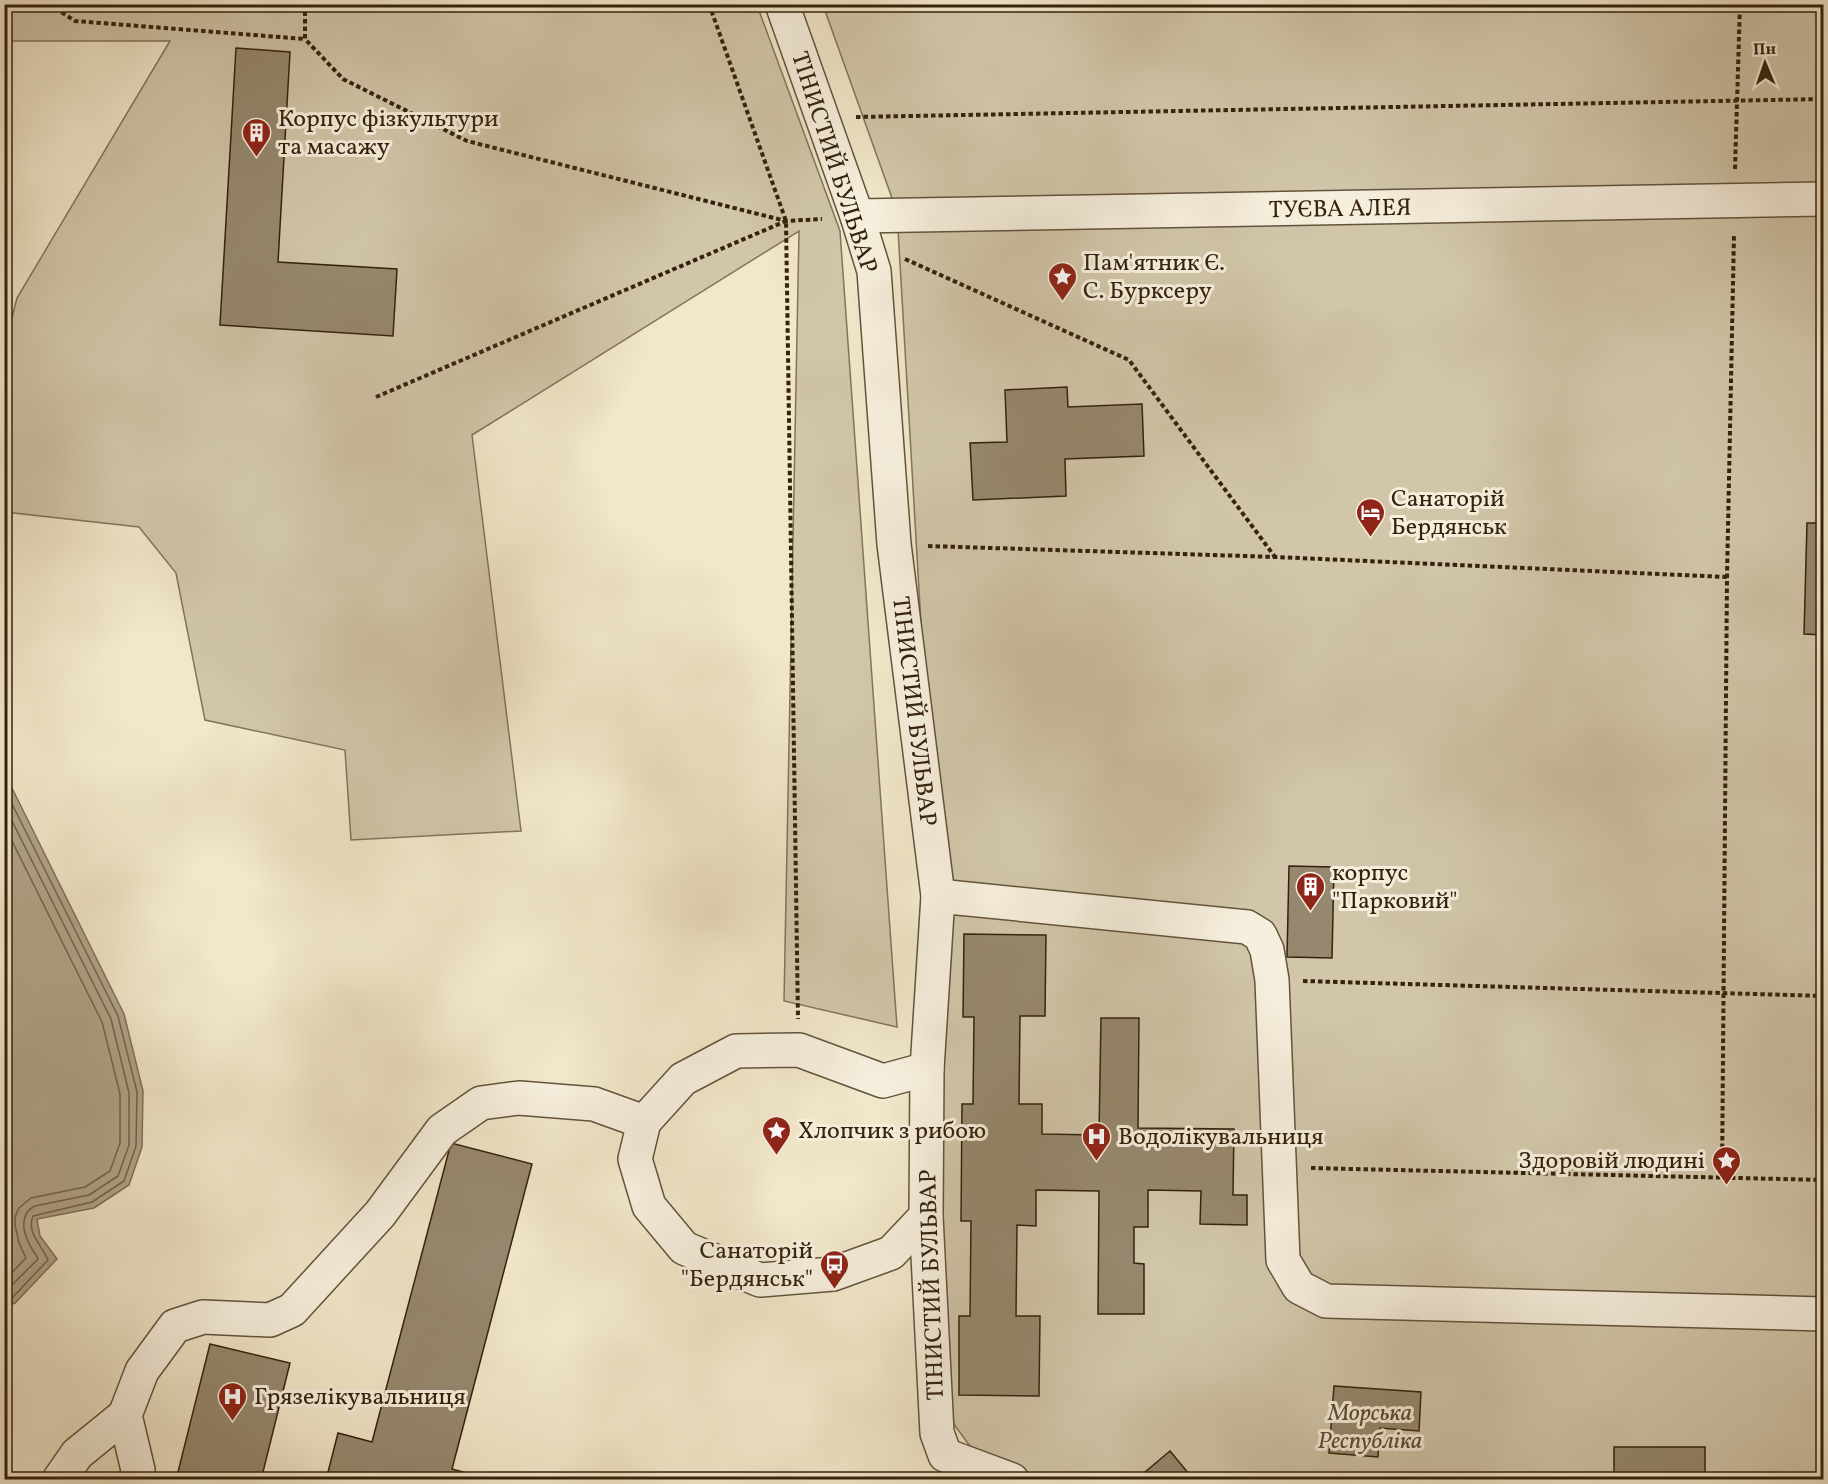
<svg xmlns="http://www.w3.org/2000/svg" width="1828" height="1484" viewBox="0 0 1828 1484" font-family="Vollkorn,serif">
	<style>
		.green { fill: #d1c6aa; stroke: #82745c; stroke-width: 1.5 }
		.water { fill: #b1a48a; stroke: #7f7058; stroke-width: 1.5 }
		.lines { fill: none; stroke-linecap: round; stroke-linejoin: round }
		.shore { stroke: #72634c; stroke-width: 1.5 }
		.building { fill: #96886f; stroke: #34220d; stroke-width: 1.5 }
		.minor-casing { stroke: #63533c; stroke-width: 36 }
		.path { stroke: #34220d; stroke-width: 4; stroke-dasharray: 4.5 3; stroke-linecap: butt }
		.minor { stroke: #f6efdd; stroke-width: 33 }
		.labels { text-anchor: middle; stroke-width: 6; stroke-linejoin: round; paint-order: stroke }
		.poi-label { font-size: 24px; fill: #34220d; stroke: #f6efdd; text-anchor: start }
		.street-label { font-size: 24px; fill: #34220d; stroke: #f6efdd }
		.park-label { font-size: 24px; font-style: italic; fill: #5b4b34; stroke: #f6efdd }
	</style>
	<rect width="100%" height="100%" fill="#f1e7ca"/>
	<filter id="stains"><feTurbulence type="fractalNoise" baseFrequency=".00333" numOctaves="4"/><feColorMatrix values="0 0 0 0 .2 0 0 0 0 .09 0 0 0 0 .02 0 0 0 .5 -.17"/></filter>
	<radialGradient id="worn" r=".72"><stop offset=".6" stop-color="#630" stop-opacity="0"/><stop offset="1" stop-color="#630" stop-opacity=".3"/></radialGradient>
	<!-- green -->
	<g class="green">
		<polygon points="5,5 757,5 840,231 897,1027 784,1001 799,231 472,435 521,831 351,840 345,750 205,720 176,573 139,527 5,512 4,349 17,298 170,41 5,41"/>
		<polygon points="823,5 1823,5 1823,1479 1037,1479 981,1461 939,1404 935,865 897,212"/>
	</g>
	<!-- water -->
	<polygon class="water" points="5,774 124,1014 143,1091 142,1147 129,1185 94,1208 37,1219 40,1236 57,1259 15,1303 5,1307"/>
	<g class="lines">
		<!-- shore -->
		<g class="shore">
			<path d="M4 788 118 1016 137 1092 136 1146 124 1181 92 1202 33 1216C26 1233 42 1245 48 1260L12 1298 4 1301"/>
			<path d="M4 805 111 1019 129 1093V1145L118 1176 89 1195 35 1206C21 1212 22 1229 28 1241 30 1248 36 1253 38 1259L4 1293"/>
			<polyline points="4,825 102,1022 120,1094 120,1143 110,1171 85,1187 31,1198 19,1208 15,1217 15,1225 19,1243 26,1258 4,1281"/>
		</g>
	</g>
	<!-- building -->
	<g class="building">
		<polygon points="236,48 290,52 278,262 397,269 393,336 220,325"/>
		<polygon points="1067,387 1068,407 1142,404 1144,456 1065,459 1066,496 973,500 970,443 1007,442 1005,390"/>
		<polygon points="1807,523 1824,523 1824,635 1804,634"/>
		<polygon points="1289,866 1334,867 1332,958 1287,957"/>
		<polygon points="964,934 1046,935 1045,1016 1020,1016 1019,1104 1042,1104 1042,1134 1099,1135 1101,1018 1139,1018 1138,1128 1234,1129 1233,1195 1247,1195 1247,1225 1200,1224 1201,1191 1148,1190 1148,1227 1134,1227 1134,1263 1144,1264 1144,1314 1098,1314 1099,1191 1036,1190 1036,1226 1017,1225 1016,1316 1040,1316 1039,1396 959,1395 959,1316 970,1316 971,1221 961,1221 962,1104 973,1104 974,1017 963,1017"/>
		<polygon points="451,1143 532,1164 452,1469 492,1480 326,1480 338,1433 372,1442"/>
		<polygon points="210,1344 290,1363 261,1480 176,1480"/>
		<polygon points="1334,1386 1421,1392 1419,1431 1380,1428 1378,1457 1329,1453"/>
		<rect x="1614" y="1447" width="91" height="33"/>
		<polygon points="1170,1451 1194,1480 1139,1480 1138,1478"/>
	</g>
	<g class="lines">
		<defs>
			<g id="minor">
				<polyline points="782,4 857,216 874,271 894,544 938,896 927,1069 926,1216 937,1433 945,1455 1012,1480"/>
				<polyline points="857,216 1824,199"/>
				<polyline points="938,896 1247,927 1260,935 1267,950 1272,980 1283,1260 1299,1287 1326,1301 1824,1314"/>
				<polyline points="926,1216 891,1253 833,1274 760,1280 684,1248 649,1206 635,1159 644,1122 683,1079 736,1051 799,1050 883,1081 927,1069"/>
				<polyline points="59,1480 77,1454 125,1415"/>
				<polyline points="136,1480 138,1470 125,1415 142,1371 175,1326 203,1317 270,1320 292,1310 380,1214 442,1130 481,1103 519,1098 594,1104 644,1122"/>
			</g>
		</defs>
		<!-- minor casing -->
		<use href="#minor" class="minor-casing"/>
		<!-- path -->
		<g class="path">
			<polyline points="49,4 75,21 305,39"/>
			<polyline points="305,4 305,39 343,79 467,141 786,221 822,219"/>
			<polyline points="709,4 786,221 798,1019"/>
			<polyline points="856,117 1824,99"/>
			<polyline points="1735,169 1740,4"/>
			<polyline points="905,259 1129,360 1275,557"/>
			<polyline points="376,397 786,221"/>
			<polyline points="928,546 1276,557 1727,577"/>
			<polyline points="1303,981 1824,996"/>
			<polyline points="1311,1168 1824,1180"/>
			<polyline points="1722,1178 1727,577 1734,234"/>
		</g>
		<!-- minor -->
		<use href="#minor" class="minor"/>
	</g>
	<!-- icons -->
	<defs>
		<symbol id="building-pin" viewBox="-11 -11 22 30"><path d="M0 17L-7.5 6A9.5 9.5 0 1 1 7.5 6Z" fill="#8f2418" stroke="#f6efdd"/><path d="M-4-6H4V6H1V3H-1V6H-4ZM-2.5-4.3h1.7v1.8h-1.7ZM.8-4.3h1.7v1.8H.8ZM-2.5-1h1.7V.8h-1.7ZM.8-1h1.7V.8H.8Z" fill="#fff"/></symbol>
		<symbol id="sight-pin" viewBox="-11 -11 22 30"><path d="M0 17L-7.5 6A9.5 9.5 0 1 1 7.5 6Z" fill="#8f2418" stroke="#f6efdd"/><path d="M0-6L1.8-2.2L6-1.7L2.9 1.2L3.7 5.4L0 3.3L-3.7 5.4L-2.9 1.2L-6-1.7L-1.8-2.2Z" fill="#fff"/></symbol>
		<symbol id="hotel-pin" viewBox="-11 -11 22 30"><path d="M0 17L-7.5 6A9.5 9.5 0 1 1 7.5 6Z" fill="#8f2418" stroke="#f6efdd"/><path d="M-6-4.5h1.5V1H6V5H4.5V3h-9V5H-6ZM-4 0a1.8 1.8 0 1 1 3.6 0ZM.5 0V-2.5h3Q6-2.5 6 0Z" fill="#fff"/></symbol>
		<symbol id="hospital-pin" viewBox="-11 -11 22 30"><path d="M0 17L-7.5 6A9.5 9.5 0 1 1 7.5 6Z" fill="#8f2418" stroke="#f6efdd"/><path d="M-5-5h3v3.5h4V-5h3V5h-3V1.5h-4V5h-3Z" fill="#fff"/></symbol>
		<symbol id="bus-pin" viewBox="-11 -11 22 30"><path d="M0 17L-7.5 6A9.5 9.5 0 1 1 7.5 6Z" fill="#8f2418" stroke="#f6efdd"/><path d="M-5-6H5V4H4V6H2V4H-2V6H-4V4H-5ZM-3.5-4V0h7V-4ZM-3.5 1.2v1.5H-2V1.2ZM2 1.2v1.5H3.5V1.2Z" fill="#fff"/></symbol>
	</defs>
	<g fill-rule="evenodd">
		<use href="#building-pin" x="240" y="116" width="33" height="45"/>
		<use href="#sight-pin" x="1046" y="260" width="33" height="45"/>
		<use href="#hotel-pin" x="1354" y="496" width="33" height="45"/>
		<use href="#building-pin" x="1294" y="870" width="33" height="45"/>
		<use href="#sight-pin" x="760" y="1114" width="33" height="45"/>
		<use href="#hospital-pin" x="1080" y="1120" width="33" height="45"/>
		<use href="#sight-pin" x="1710" y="1144" width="33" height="45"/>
		<use href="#bus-pin" x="818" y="1248" width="33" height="45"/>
		<use href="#hospital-pin" x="216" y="1380" width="33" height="45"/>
	</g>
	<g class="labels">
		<!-- poi labels -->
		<g class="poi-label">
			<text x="278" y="126">Корпус фізкультури<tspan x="278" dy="28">та масажу</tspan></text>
			<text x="1083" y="270">Пам'ятник Є.<tspan x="1083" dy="28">С. Бурксеру</tspan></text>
			<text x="1391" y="506">Санаторій<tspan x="1391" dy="28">Бердянськ</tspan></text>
			<text x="1332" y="880">корпус<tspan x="1332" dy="28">"Парковий"</tspan></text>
			<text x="798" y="1138">Хлопчик з рибою</text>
			<text x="1118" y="1144">Водолікувальниця</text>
			<text x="1705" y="1168" text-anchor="end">Здоровій людині</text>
			<text x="813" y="1258" text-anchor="end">Санаторій<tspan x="813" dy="28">"Бердянськ"</tspan></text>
			<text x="254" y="1404">Грязелікувальниця</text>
		</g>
		<!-- street labels -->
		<g class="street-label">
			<text transform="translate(835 162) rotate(72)" y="8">ТІНИСТИЙ БУЛЬВАР</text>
			<text transform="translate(1340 208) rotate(-1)" y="8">ТУЄВА АЛЕЯ</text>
			<text transform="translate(915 711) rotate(83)" y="8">ТІНИСТИЙ БУЛЬВАР</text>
			<text transform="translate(931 1285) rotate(-92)" y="8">ТІНИСТИЙ БУЛЬВАР</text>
		</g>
		<!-- park labels -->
		<g class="park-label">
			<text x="1370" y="1420">Морська<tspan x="1370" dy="28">Республіка</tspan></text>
		</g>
	</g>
	<!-- margin -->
	<rect width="1828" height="1484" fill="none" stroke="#f1e7ca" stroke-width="24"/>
	<rect x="6" y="6" width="1816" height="1472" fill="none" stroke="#34220d" stroke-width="3"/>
	<rect x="12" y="12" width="1804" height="1460" fill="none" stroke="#34220d" stroke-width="1.5"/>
	<!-- north arrow -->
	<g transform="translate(1765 63) rotate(358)" stroke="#f6efdd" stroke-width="4.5" paint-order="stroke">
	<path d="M0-4.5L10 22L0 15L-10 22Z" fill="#34220d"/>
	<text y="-9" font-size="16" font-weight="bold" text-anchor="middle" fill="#34220d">Пн</text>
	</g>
	<rect width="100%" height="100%" filter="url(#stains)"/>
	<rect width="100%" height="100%" fill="url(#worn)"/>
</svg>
